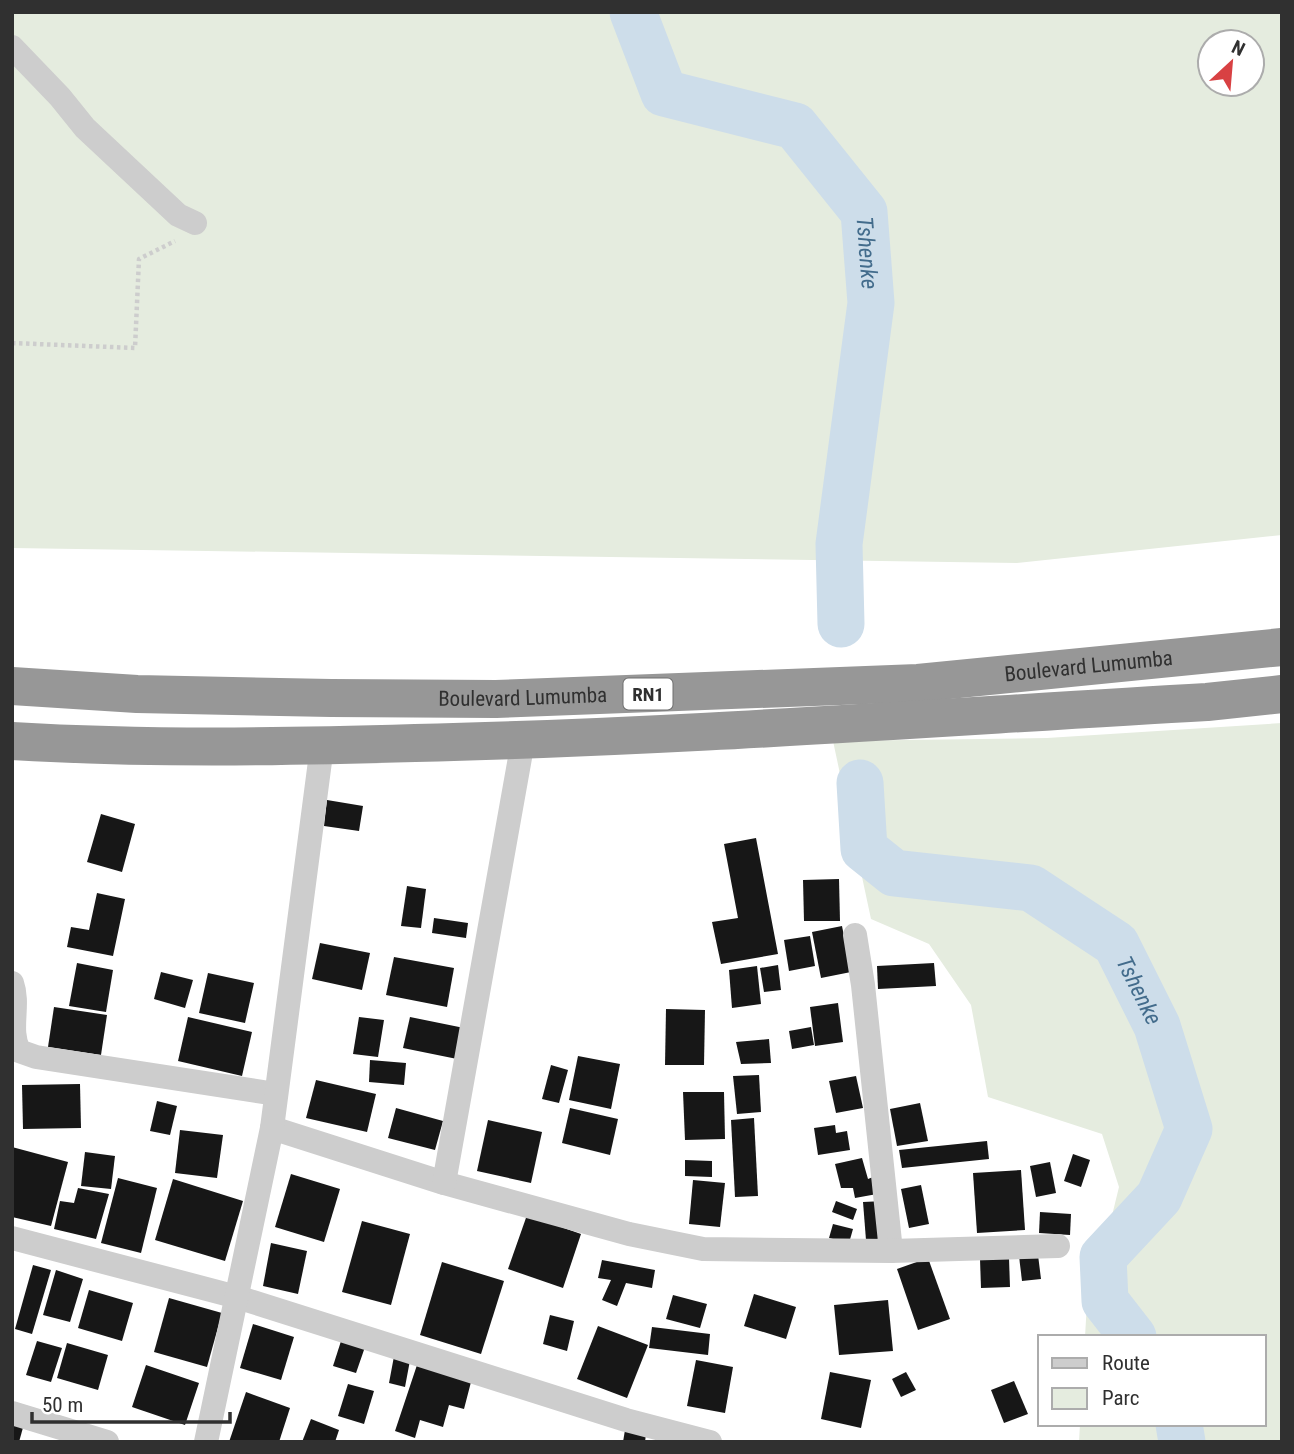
<svg xmlns="http://www.w3.org/2000/svg" width="1294" height="1454" viewBox="0 0 1294 1454" font-family="'Roboto Condensed',sans-serif">
	<style>
		.green { fill: #e5ecdf; fill-rule: evenodd }
		.lines { fill: none; stroke-linecap: round; stroke-linejoin: round }
		.river { stroke: #cdddea; stroke-width: 47 }
		.building { fill: #171717 }
		.path { stroke: #cdcdcd; stroke-width: 4.5; stroke-dasharray: 3.5 3.5; stroke-linecap: butt }
		.street { stroke: #cdcdcd; stroke-width: 24 }
		.highway { stroke: #979797; stroke-width: 38 }
		.labels { text-anchor: middle; stroke-width: 7; stroke-linejoin: round; paint-order: stroke }
		.shield { fill: #fff; stroke: #6e6e6e; stroke-width: 2 }
		.shield-label { font-size: 19px; font-weight: bold; fill: #303030 }
		.street-label { font-size: 21px; fill: #303030; stroke: #fff }
		.water-label { font-size: 23px; font-style: italic; fill: #436c8c; stroke: #fff }
	</style>
	<rect width="100%" height="100%" fill="#fff"/>
	<!-- green -->
	<g class="green">
		<path d="M12 12H1282V535L1017 563 12 548ZM1210 42H1252V84H1210Z"/>
		<polygon points="1282,723 1282,1442 1079,1442 1080,1424 1264,1424 1264,1337 1085,1337 1087,1302 1106,1240 1119,1187 1102,1134 988,1097 971,1005 929,944 871,919 833,741 1047,738"/>
	</g>
	<g class="lines">
		<!-- river -->
		<g class="river">
			<path id="s1" d="M633 12 664 93 795 126 864 212 871 303 839 544 841 624"/>
			<path id="s2" d="M860 783 864 849 894 873 1031 888 1116 944 1157 1026 1189 1129 1159 1197 1103 1257 1105 1301 1133 1337"/>
			<polyline points="1179,1424 1182,1442"/>
		</g>
	</g>
	<!-- building -->
	<g class="building">
		<polygon points="327,800 363,806 359,831 324,826"/>
		<polygon points="101,814 135,824 122,872 87,862"/>
		<polygon points="756,838 778,954 721,964 712,922 738,918 724,844"/>
		<polygon points="839,879 840,921 804,921 803,880"/>
		<polygon points="407,886 426,889 421,928 401,926"/>
		<polygon points="97,893 125,899 113,956 67,947 71,927 89,930"/>
		<polygon points="434,918 468,923 466,938 432,933"/>
		<polygon points="842,926 851,972 821,978 812,932"/>
		<polygon points="810,936 815,966 789,971 784,940"/>
		<polygon points="320,943 370,953 362,990 312,979"/>
		<polygon points="394,957 454,968 447,1007 386,995"/>
		<polygon points="77,963 113,970 106,1012 69,1006"/>
		<polygon points="934,963 936,986 878,989 877,966"/>
		<polygon points="778,965 781,990 764,992 760,968"/>
		<polygon points="757,966 761,1004 732,1008 729,970"/>
		<polygon points="161,972 193,980 185,1008 154,999"/>
		<polygon points="208,973 254,983 245,1023 199,1013"/>
		<polygon points="838,1003 843,1042 815,1046 810,1007"/>
		<polygon points="54,1007 107,1015 101,1055 48,1047"/>
		<polygon points="666,1009 705,1010 704,1065 665,1065"/>
		<polygon points="188,1017 252,1032 242,1076 178,1061"/>
		<polygon points="359,1017 384,1020 378,1057 353,1054"/>
		<polygon points="410,1017 469,1029 462,1060 403,1048"/>
		<polygon points="811,1027 814,1045 792,1049 789,1031"/>
		<polygon points="769,1039 771,1063 741,1064 736,1042"/>
		<polygon points="578,1056 620,1064 611,1109 569,1100"/>
		<polygon points="370,1060 406,1063 404,1085 369,1082"/>
		<polygon points="551,1065 568,1070 559,1103 542,1099"/>
		<polygon points="759,1075 761,1112 737,1114 733,1076"/>
		<polygon points="856,1076 863,1108 836,1113 829,1081"/>
		<polygon points="316,1080 376,1094 367,1132 306,1118"/>
		<polygon points="80,1084 81,1128 23,1129 22,1085"/>
		<polygon points="683,1092 724,1092 725,1139 685,1140"/>
		<polygon points="157,1101 177,1106 170,1135 150,1131"/>
		<polygon points="920,1103 928,1141 897,1146 890,1109"/>
		<polygon points="396,1108 443,1121 435,1150 388,1138"/>
		<polygon points="570,1108 618,1119 610,1155 562,1143"/>
		<polygon points="754,1118 758,1196 735,1197 731,1120"/>
		<polygon points="488,1120 542,1132 531,1183 477,1171"/>
		<polygon points="835,1125 836,1133 847,1131 850,1150 818,1155 814,1128"/>
		<polygon points="180,1130 223,1135 217,1178 175,1173"/>
		<polygon points="987,1141 989,1159 902,1168 899,1150"/>
		<polygon points="12,1147 68,1162 51,1226 12,1217"/>
		<polygon points="85,1152 115,1156 111,1189 81,1186"/>
		<polygon points="1073,1154 1090,1160 1081,1187 1064,1181"/>
		<polygon points="862,1158 868,1179 878,1175 877,1194 855,1198 853,1188 841,1188 835,1164"/>
		<polygon points="685,1160 712,1161 712,1177 685,1176"/>
		<polygon points="1050,1162 1056,1193 1036,1197 1030,1166"/>
		<polygon points="1021,1170 1025,1230 977,1233 973,1173"/>
		<polygon points="291,1174 340,1189 324,1242 275,1227"/>
		<polygon points="118,1178 157,1188 141,1253 101,1243"/>
		<polygon points="173,1179 243,1201 225,1261 155,1240"/>
		<polygon points="693,1180 725,1183 720,1227 689,1224"/>
		<polygon points="921,1185 929,1224 909,1228 901,1189"/>
		<polygon points="78,1188 109,1194 96,1239 54,1229 60,1201 74,1203"/>
		<polygon points="836,1201 857,1209 853,1220 832,1212"/>
		<polygon points="884,1201 887,1238 866,1240 863,1202"/>
		<polygon points="1040,1212 1071,1214 1070,1235 1039,1233"/>
		<polygon points="527,1215 581,1234 563,1288 508,1269"/>
		<polygon points="362,1221 410,1234 391,1305 342,1292"/>
		<polygon points="833,1224 853,1229 849,1243 829,1238"/>
		<polygon points="271,1243 307,1251 298,1294 263,1286"/>
		<polygon points="1038,1255 1041,1279 1022,1281 1019,1256"/>
		<polygon points="928,1258 950,1319 918,1330 897,1269"/>
		<polygon points="1009,1258 1010,1287 981,1288 980,1259"/>
		<polygon points="602,1260 655,1270 652,1288 626,1283 617,1306 602,1300 611,1280 598,1278"/>
		<polygon points="442,1262 504,1281 481,1354 420,1335"/>
		<polygon points="33,1265 51,1270 32,1334 15,1329"/>
		<polygon points="56,1270 83,1279 70,1322 43,1315"/>
		<polygon points="89,1290 133,1303 122,1341 78,1328"/>
		<polygon points="754,1294 796,1307 786,1339 744,1326"/>
		<polygon points="673,1295 707,1304 700,1328 666,1319"/>
		<polygon points="169,1298 222,1313 207,1367 154,1352"/>
		<polygon points="888,1300 893,1351 839,1355 834,1305"/>
		<polygon points="550,1315 574,1321 567,1351 543,1344"/>
		<polygon points="253,1324 294,1337 281,1380 240,1368"/>
		<polygon points="598,1326 648,1345 627,1398 577,1379"/>
		<polygon points="652,1327 710,1334 708,1355 649,1348"/>
		<polygon points="342,1338 365,1347 356,1373 333,1366"/>
		<polygon points="37,1341 62,1348 51,1382 26,1375"/>
		<polygon points="67,1343 108,1355 98,1390 57,1378"/>
		<polygon points="395,1351 411,1355 405,1387 389,1383"/>
		<polygon points="696,1360 733,1367 725,1413 687,1406"/>
		<polygon points="146,1365 199,1383 185,1425 132,1407"/>
		<polygon points="417,1365 471,1382 464,1409 449,1405 443,1427 420,1420 415,1438 395,1431"/>
		<polygon points="830,1372 871,1380 861,1428 821,1419"/>
		<polygon points="906,1372 916,1390 901,1397 892,1379"/>
		<polygon points="1014,1381 1028,1414 1004,1423 991,1390"/>
		<polygon points="348,1384 374,1391 364,1424 338,1416"/>
		<polygon points="246,1392 290,1408 279,1442 229,1442"/>
		<polygon points="311,1419 339,1430 335,1442 302,1442"/>
		<polygon points="12,1421 24,1424 19,1442 12,1442"/>
		<polygon points="625,1430 646,1434 645,1442 623,1442"/>
	</g>
	<g class="lines">
		<!-- path -->
		<polyline class="path" points="12,343 135,348 139,259 175,241"/>
		<!-- street -->
		<g class="street">
			<polyline points="12,47 60,97 85,128 178,215 195,223"/>
			<polyline points="855,935 863,985 891,1251"/>
			<path d="M12 983C20 1006 8 1029 19 1051L36 1057 276 1094"/>
			<polyline points="272,1128 444,1183 629,1234 703,1249 891,1251 1058,1246"/>
			<polyline points="444,1183 523,741"/>
			<polyline points="12,1238 237,1297 626,1420 710,1442"/>
			<polyline points="12,1413 107,1442"/>
			<polyline points="206,1442 272,1128 322,746"/>
		</g>
		<!-- highway -->
		<g class="highway">
			<path id="s3" d="M12 686 137 694 331 698 496 699 918 683 1282 647"/>
			<path d="M12 741C146 749 281 747 415 743 679 737 943 717 1207 702L1282 694"/>
		</g>
	</g>
	<g class="labels">
		<!-- shield labels -->
		<rect class="shield" x="623.5" y="678.5" width="49" height="31" rx="5"/>
		<g class="shield-label">
			<text x="648" y="701">RN1</text>
		</g>
		<!-- street labels -->
		<g class="street-label">
			<text dy="7" stroke="none"><textPath href="#s3" startOffset="1078">Boulevard Lumumba</textPath></text>
			<text dy="7" stroke="none"><textPath href="#s3" startOffset="511">Boulevard Lumumba</textPath></text>
		</g>
		<!-- water labels -->
		<g class="water-label">
			<text dy="8" stroke="none"><textPath href="#s1" startOffset="373">Tshenke</textPath></text>
			<text dy="8" stroke="none"><textPath href="#s2" startOffset="396">Tshenke</textPath></text>
		</g>
	</g>
	<!-- border -->
	<rect width="1294" height="1454" fill="none" stroke="#303030" stroke-width="28"/>
	<!-- legend -->
	<rect x="1038" y="1335" width="228" height="91" fill="#ffffff" stroke="#acacac" stroke-width="2"/>
	<rect x="1052" y="1358" width="35" height="10" fill="#cdcdcd" stroke="#acacac" stroke-width="2"/>
	<text x="1102" y="1370" font-size="21" fill="#303030">Route</text>
	<rect x="1052" y="1388" width="35" height="21" fill="#e5ecdf" stroke="#acacac" stroke-width="2"/>
	<text x="1102" y="1405" font-size="21" fill="#303030">Parc</text>
	<!-- north arrow -->
	<g transform="translate(1231 63) rotate(26)"><circle r="33" fill="#ffffff" stroke="#acacac" stroke-width="2"/>
	<path d="M0-5L12 26L0 18L-12 26Z" fill="#d84143"/>
	<text y="-10" font-size="19" font-weight="bold" text-anchor="middle" fill="#303030">N</text>
	</g>
	<!-- scale -->
	<path d="M32 1412v10h198v-10" fill="none" stroke="#303030" stroke-width="3.5"/>
	<text x="42" y="1412" font-size="21" fill="#303030" stroke="#ffffff" stroke-width="5" paint-order="stroke">50 m</text>
</svg>
